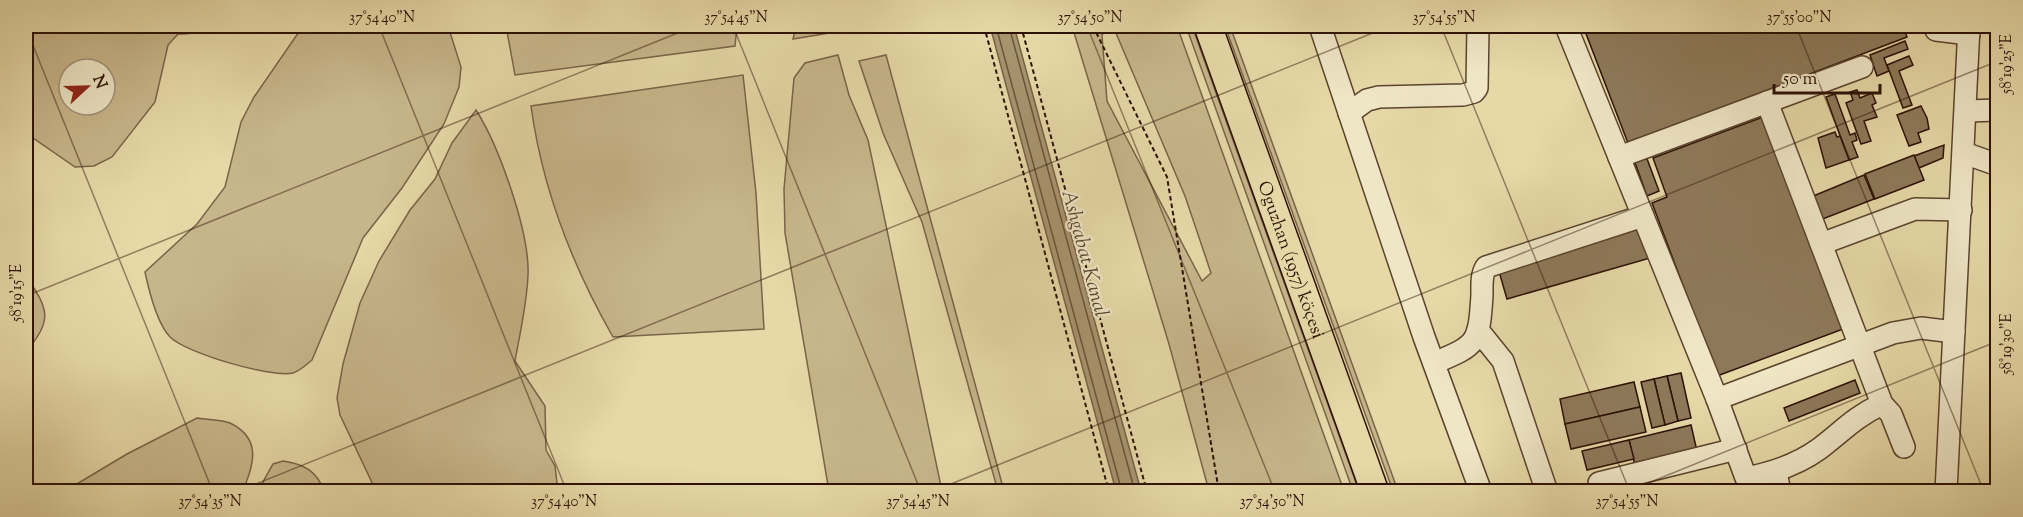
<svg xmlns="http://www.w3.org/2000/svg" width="2023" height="517" viewBox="0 0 2023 517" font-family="'Sorts Mill Goudy',serif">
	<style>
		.green { fill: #c7b68b; stroke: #7a6448; stroke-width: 1.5; fill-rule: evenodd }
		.water { fill: #a79570; stroke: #766145; stroke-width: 1.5 }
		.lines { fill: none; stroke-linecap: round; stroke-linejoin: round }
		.shore { stroke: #6a543a; stroke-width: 1.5 }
		.building { fill: #8d7959; stroke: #2d1205; stroke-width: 1.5 }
		.minor-casing { stroke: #5b442e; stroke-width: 24 }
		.major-casing { stroke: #2d1205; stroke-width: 30 }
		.path { stroke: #2d1205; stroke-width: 2; stroke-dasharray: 4.5 3; stroke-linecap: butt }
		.minor { stroke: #efe6c6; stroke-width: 21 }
		.major { stroke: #e6d8a7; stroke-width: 27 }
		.ticks { fill: none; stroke: #2d1205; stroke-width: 1.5; stroke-opacity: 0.45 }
		.labels { text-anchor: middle; stroke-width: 4.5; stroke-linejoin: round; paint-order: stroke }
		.street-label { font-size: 18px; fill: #2d1205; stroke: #efe6c6 }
		.water-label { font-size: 20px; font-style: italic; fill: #5e4630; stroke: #efe6c6 }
		.neatline { fill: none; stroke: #2d1205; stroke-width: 2 }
		.ticks-label { font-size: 15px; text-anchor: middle; fill: #2d1205 }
	</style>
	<rect width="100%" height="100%" fill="#e6d8a7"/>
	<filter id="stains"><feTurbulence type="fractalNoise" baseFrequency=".00333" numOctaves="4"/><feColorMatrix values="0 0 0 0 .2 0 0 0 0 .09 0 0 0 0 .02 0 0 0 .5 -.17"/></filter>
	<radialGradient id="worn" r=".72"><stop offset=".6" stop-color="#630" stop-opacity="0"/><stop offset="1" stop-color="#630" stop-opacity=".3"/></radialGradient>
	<!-- green -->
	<g class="green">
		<path d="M26 26H217C208 35 190 33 178 34L168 45 155 102 112 157 94 166 75 167 26 133ZM69 69H105V105H69Z"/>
		<path d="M303 26H448L461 67 459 87 444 124 402 188 363 238 312 360C307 364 300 371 293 373 271 378 186 353 170 337 157 323 149 291 145 272L197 224 225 187 241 122 254 97Z"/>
		<polygon points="506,26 737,26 735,46 515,75"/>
		<polygon points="796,26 871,26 793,39"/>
		<polygon points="1072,26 1108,26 1102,35 1107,101 1202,281 1211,273 1185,196 1113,26 1177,26 1344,491 1209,491 1169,344"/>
		<polygon points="1186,26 1192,26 1359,491 1353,491"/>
		<polygon points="1225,26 1230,26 1398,491 1393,491"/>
		<polygon points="838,55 849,95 868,140 942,491 829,491 785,233 784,189 794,78 805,63"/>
		<polygon points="886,55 1004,491 998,491 922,222 883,133 859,61"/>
		<path d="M743 75 756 193 764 329 613 337C573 267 542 187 531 106Z"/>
		<path d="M476 110C499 146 530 233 528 275 527 303 520 333 515 361L545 406 546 450 555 466 558 491H376L340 415 337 398 343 364 360 303 379 261 410 210 435 179 452 143Z"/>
		<path d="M26 276C49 310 53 319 26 352Z"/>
		<path d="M197 418C207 420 221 419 230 423 263 439 253 465 243 491H65L127 454Z"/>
		<path d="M283 461C304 464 317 471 324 491H258L273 464Z"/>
	</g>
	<!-- water -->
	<polygon class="water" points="990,26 1014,26 1141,491 1116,491"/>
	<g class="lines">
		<!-- shore -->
		<g class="shore">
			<polyline points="996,26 1122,492"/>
			<polyline points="1009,26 1135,492"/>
		</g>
	</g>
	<!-- building -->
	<g class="building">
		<polygon points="1583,26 1903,26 1907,37 1628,143"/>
		<polygon points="1905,41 1908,49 1884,58 1889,71 1877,76 1870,55"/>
		<polygon points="1909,56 1913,65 1899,71 1912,105 1903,108 1887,65"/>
		<polygon points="1857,90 1860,98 1872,93 1876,103 1872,105 1877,117 1864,121 1871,141 1861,144 1846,103 1853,100 1850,92"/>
		<polygon points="1835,94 1850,135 1855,133 1857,140 1852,142 1858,157 1849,160 1826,97"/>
		<polygon points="1921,106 1927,118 1929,129 1918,133 1921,142 1909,146 1897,115"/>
		<polygon points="1763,117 1843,329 1717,376 1652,203 1667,197 1653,158"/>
		<polygon points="1835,132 1837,137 1840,136 1849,160 1826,168 1818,138"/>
		<polygon points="1944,145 1943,158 1919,168 1914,156"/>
		<polygon points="1914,155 1924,180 1875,199 1865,174"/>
		<polygon points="1646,156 1659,191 1647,196 1634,160"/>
		<polygon points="1864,175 1874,199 1820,220 1811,197"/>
		<polygon points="1642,228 1650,258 1507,299 1498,268"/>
		<polygon points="1681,373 1691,418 1678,421 1667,376"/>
		<polygon points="1667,376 1678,421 1665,425 1654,379"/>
		<polygon points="1654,379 1665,425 1652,428 1641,382"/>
		<polygon points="1855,380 1860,393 1789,421 1784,408"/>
		<polygon points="1634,382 1640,407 1565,424 1560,399"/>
		<polygon points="1640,407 1646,432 1571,449 1565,424"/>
		<polygon points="1691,425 1697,451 1635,466 1629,440"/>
		<polygon points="1629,440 1634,459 1587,470 1582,451"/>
	</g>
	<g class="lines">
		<defs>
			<g id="minor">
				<polyline points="1320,26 1424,337 1481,492"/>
				<path d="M1566 26 1717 399 1746 478C1772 473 1797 465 1819 449 1843 431 1853 418 1882 404"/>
				<polyline points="1934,26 1936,30 1969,34"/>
				<polyline points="1767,102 1882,404 1891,414 1904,447"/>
				<polyline points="1967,111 1998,110"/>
				<polyline points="1349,113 1367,100 1379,97 1463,95 1474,92 1477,88 1478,26"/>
				<polyline points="1964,153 1998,165"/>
				<polyline points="1619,157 1862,67"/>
				<polyline points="1821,244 1915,209 1961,210"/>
				<polyline points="1478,330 1503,361 1547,492"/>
				<path d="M1434 363C1478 345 1479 343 1482 295 1482 286 1481 275 1486 267L1643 216"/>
				<polyline points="1717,399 1893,333 1921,328 1954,332"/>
				<polyline points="1776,472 1780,492"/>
				<polyline points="1599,483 1736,449"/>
				<polyline points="1946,492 1969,26"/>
			</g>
			<g id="major">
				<path id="s1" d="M1208 26 1375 492"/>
			</g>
		</defs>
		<!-- minor casing -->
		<use href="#minor" class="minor-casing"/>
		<!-- major casing -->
		<use href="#major" class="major-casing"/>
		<!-- path -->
		<g class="path">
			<polyline points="984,26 1109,492"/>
			<polyline points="1021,26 1147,492"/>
			<polyline points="1093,26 1167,177 1219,492"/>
		</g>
		<!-- minor -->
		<use href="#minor" class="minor"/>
		<!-- major -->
		<use href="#major" class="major"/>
	</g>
	<!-- ticks -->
	<path class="ticks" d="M379 26 567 492M733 26 921 492M1087 26 1275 492M1441 26 1630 492M1796 26 1984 492M26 28 213 492M26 296 695 26M236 492 1390 26M931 492 1998 61M1626 492 1998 341"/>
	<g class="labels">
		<!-- street labels -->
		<g class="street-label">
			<text dy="6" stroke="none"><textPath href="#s1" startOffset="248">Oguzhan (1957) köçesi</textPath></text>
		</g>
		<!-- water labels -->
		<g class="water-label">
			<text transform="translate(1086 253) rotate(75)" y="7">Ashgabat Kanal</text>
		</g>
	</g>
	<!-- margin -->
	<rect width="2023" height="517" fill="none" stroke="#e6d8a7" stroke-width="66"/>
	<!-- north arrow -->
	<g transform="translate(87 87) rotate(68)"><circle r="28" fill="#efe6c6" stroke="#a19179" stroke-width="1.5"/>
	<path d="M0-4.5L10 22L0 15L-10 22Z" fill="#8f2418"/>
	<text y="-9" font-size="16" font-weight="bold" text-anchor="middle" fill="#2d1205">N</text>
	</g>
	<!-- scale -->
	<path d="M1774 84v9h106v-9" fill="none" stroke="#2d1205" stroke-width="3"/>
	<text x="1783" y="84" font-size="18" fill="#2d1205" stroke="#efe6c6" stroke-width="4.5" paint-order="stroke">50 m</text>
	<rect x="33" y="33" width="1957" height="451" class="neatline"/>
	<g class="ticks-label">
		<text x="382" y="22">37°54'40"N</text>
		<text x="736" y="22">37°54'45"N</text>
		<text x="1090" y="22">37°54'50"N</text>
		<text x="1444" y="22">37°54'55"N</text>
		<text x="1799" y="22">37°55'00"N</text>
		<text transform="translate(2006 64) rotate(-90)" y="5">58°19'25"E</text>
		<text transform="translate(16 293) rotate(-90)" y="5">58°19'15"E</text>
		<text transform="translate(2006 344) rotate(-90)" y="5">58°19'30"E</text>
		<text x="210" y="506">37°54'35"N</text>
		<text x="564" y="506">37°54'40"N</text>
		<text x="918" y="506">37°54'45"N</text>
		<text x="1272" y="506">37°54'50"N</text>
		<text x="1627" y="506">37°54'55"N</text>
	</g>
	<rect width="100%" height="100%" filter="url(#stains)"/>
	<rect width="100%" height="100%" fill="url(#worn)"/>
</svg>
